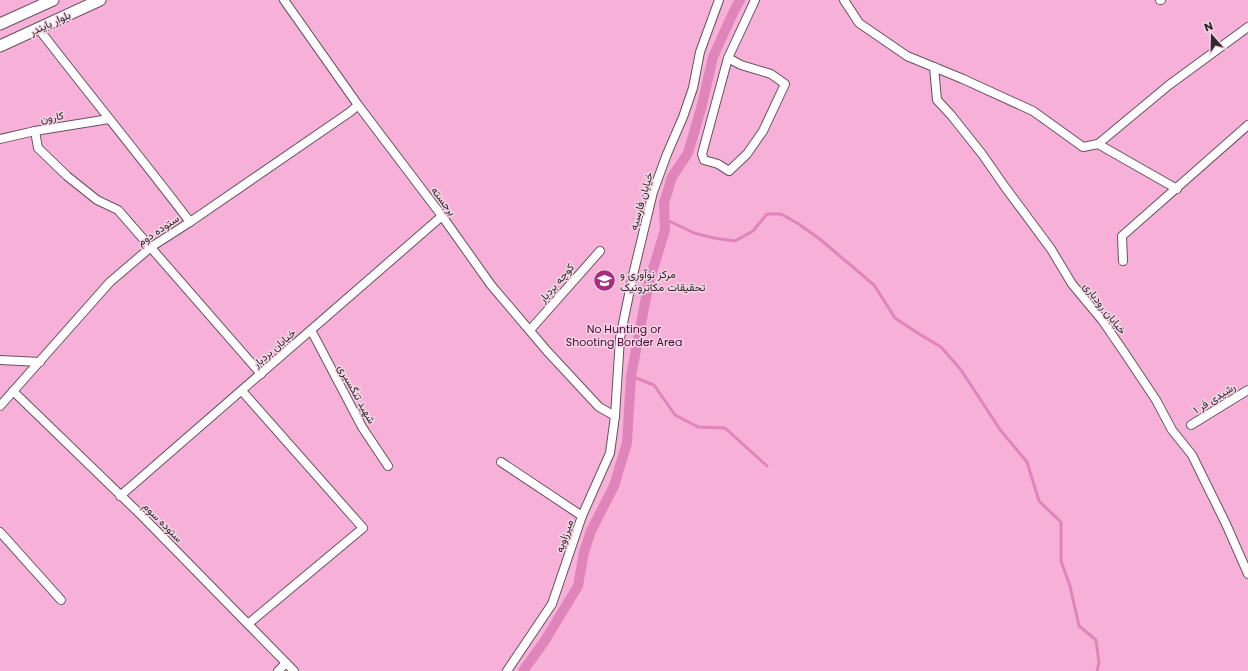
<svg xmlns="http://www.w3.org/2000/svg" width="1248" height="671" viewBox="0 0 1248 671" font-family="Poppins,Vazirmatn,sans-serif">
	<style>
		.green { fill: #f7b1d8 }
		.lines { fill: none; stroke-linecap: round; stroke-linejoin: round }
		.stream { stroke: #df85ba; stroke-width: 3 }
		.canal { stroke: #df85ba; stroke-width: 10 }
		.minor-casing { stroke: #68515e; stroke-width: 10 }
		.tertiary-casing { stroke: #68515e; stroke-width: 13 }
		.minor { stroke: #fff; stroke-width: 8 }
		.tertiary { stroke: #fff; stroke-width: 11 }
		.labels { text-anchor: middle; stroke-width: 3; stroke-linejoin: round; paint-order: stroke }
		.street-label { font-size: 11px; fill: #32272d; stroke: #f2d6e5 }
		.poi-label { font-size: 11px; fill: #32272d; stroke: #f2d6e5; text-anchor: start }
		.park-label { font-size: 11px; fill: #500038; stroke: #f2d6e5 }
	</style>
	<rect width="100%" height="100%" fill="#f2d6e5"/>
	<!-- green -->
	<rect class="green" x="0" y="0" width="1248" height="671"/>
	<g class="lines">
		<!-- stream -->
		<g class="stream">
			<polyline points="665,219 694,233 714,238 735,241 753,231 767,214 781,214 799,224 821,240 874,285 895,318 916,332 941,347 961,370 1001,431 1027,462 1039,501 1061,522 1061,561 1070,586 1079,626 1096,640 1099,663 1097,671"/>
			<polyline points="631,376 654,385 675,415 698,427 725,428 767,466"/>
		</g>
		<!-- canal -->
		<polyline class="canal" points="523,671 544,642 578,586 584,552 591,531 614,486 627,443 631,376 649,282 665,230 664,203 672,177 688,153 702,105 713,57 733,13 740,0"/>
		<defs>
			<g id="minor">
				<polyline points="284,0 358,105 442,216 491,285 547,351 599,407 615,416 610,453 582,516 552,604 507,671"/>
				<polyline points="844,0 859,23 907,56 963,79 1033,111 1083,147 1098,144"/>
				<polyline points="1160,0 1161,0"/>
				<path d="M38 28C88 93 140 156 190 222"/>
				<polyline points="728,58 741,65 771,74 785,84 763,131 747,154 729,171 718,164 704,160 702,154 728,58 755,0"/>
				<polyline points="934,67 937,100 951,115 982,154 1005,187 1051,249 1072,284 1102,320 1124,352 1156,400 1172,430 1192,455 1226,524 1248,574"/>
				<polyline points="35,131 38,148 67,176 97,200 118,210 261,374"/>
				<polyline points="0,139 35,131 109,119"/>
				<polyline points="1177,189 1098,144 1169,85 1248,27"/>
				<polyline points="1123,261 1122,236 1248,125"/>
				<polyline points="311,330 362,427 388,466"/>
				<polyline points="530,330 600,251"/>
				<polyline points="0,360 40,362"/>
				<polyline points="13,391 141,515 294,671"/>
				<polyline points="242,391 363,528 248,624"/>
				<polyline points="0,406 110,282 151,247 190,222 350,112 358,105"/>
				<polyline points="615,416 620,338 633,275 653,192 667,154 683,117 693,88 700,52 719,0"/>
				<polyline points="1191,425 1248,390"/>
				<polyline points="501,462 582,516"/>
				<polyline points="120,496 442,216"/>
				<polyline points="0,532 61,600"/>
				<polyline points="278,671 286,663"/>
			</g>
			<g id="tertiary">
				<polyline points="0,24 53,0"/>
				<polyline points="0,46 100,0"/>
			</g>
		</defs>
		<!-- minor casing -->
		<use href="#minor" class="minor-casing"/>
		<!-- tertiary casing -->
		<use href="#tertiary" class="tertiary-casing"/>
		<!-- minor -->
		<use href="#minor" class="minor"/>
		<!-- tertiary -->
		<use href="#tertiary" class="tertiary"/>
	</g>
	<!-- icons -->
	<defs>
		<symbol id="university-disc" viewBox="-11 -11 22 22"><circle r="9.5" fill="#a92d7f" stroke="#f2d6e5"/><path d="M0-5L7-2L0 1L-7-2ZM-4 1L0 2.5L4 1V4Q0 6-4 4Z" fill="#fff"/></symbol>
	</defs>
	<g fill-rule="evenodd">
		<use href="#university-disc" x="592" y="268" width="25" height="25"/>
	</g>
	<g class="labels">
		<!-- street labels -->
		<g class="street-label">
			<text transform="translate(50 23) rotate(-25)" y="4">بلوار بایندر</text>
			<text transform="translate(52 117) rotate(-9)" y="4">کارون</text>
			<text transform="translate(444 201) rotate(53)" y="4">برجسته</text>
			<text transform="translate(641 201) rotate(-74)" y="4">خیابان فارسیه</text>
			<text transform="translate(158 230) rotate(-34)" y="4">ستوده دوم</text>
			<text transform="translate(556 283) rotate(-49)" y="4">کوچه بردبار</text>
			<text transform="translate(1105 308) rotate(52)" y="4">خیابان رودباری</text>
			<text transform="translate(274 348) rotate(-41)" y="4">خیابان بردبار</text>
			<text transform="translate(357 394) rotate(61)" y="4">شهید تنگسیری</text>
			<text transform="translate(1214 398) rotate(-32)" y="4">رشیدی فر ۱</text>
			<text transform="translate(163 522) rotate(45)" y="4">ستوده سوم</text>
			<text transform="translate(564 536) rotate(-71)" y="4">میرزاویه</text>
		</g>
		<!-- poi labels -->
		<g class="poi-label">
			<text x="620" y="278">مرکز نوآوری و<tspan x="620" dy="13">تحقیقات مکاترونیک</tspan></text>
		</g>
		<!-- park labels -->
		<g class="park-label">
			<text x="624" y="333">No Hunting or<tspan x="624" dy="13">Shooting Border Area</tspan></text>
		</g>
	</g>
	<!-- north arrow -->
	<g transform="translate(1212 36) rotate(340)" stroke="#f2d6e5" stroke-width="3" paint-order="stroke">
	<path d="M0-3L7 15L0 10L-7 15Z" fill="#32272d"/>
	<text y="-6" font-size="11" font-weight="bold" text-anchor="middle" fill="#32272d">N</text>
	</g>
</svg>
